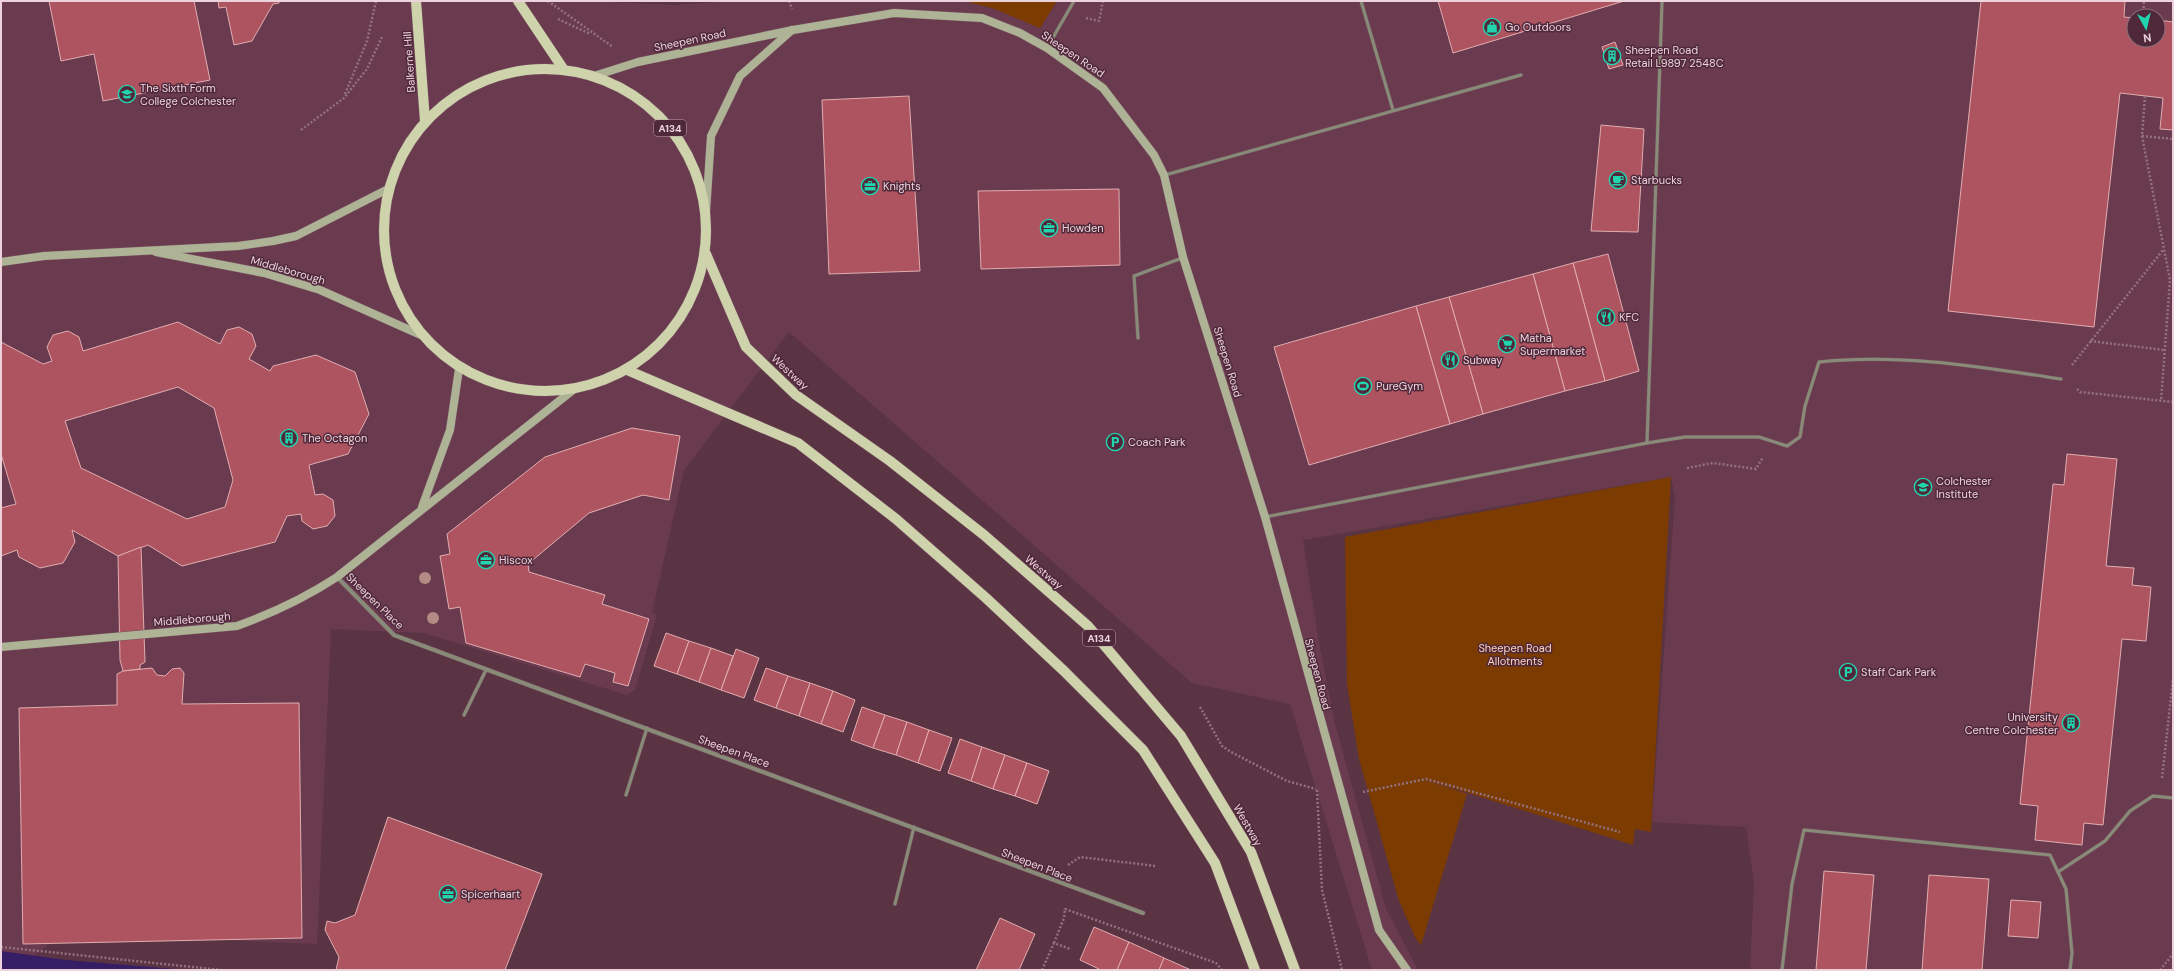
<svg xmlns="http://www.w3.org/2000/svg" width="2174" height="971" font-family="'DM Sans',sans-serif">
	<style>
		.built { fill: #6a3b4f; fill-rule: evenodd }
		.green { fill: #7b3b01 }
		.water { fill: #351e65 }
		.building { fill: #ae5460; stroke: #e1adb1; fill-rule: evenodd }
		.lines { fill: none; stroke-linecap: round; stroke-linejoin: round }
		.lane-casing { stroke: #785462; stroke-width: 4 }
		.street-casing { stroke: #785462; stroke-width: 5 }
		.secondary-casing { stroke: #785462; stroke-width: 9 }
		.primary-casing { stroke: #785462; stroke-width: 11 }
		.path { stroke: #93717f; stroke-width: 2.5; stroke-dasharray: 2 2; stroke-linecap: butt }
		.lane { stroke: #888b78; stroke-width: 3 }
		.street { stroke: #888b78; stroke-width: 4 }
		.secondary { stroke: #afb396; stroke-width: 8 }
		.primary { stroke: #ced3ac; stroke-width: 10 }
		.tree { fill: #b48b84 }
		.labels { text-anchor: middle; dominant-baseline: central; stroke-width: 3; stroke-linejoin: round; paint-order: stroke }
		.shield { fill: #4f293a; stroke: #bc9fab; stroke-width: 1 }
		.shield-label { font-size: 10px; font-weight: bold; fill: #ebd2db }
		.poi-label { font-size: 11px; fill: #ebd2db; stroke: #4f293a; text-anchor: start }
		.street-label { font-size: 11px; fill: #ebd2db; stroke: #4f293a }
		.park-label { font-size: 11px; fill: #fdd3b9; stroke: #4f293a }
	</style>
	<rect width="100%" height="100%" fill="#5b3444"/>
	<!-- built -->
	<path class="built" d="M1 1H585L675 5 735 1H2173V970H1750L1754 883 1746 827 1652 822 1675 497 1671 477 1303 540 1320 649 1335 724 1386 909 1418 970H1372L1290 704 1192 683 789 332 684 470 652 612 657 615 635 690 627 695 424 633 331 629 317 944 64 933 15 970H1ZM2134 16H2158V40H2134Z"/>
	<!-- green -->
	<g class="green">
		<polygon points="964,1 1057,1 1040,28 992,8"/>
		<polygon points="1671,477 1651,832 1635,829 1633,845 1408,774 1467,794 1421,945 1416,939 1399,901 1359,759 1347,684 1345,537"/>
	</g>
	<!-- water -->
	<polygon class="water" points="1,951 66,960 186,970 1,970"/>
	<!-- building -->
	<g class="building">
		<polygon points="49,1 194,1 210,80 103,101 94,54 61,61"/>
		<polygon points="218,1 279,1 279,3 273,4 252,41 234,45 226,7 219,8"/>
		<polygon points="1438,1 1624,1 1453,53"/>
		<polygon points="1981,1 2125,1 2124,17 2134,18 2134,40 2158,40 2158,20 2173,22 2173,130 2160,129 2163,98 2120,93 2094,327 1948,311"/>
		<polygon points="1615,42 1623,65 1609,69 1602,47"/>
		<polygon points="909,96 920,271 829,274 822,100"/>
		<polygon points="1601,125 1644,129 1638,232 1591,231"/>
		<polygon points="1119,189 1120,265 981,269 978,191"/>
		<polygon points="1608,254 1639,371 1605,381 1573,263"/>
		<polygon points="1573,263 1605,381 1565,391 1533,274"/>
		<polygon points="1533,274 1565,391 1483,414 1449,297"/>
		<polygon points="1449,297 1483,414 1450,424 1416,306"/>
		<polygon points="1416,306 1450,424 1309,465 1274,347"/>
		<path d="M178 322 220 344 227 330 239 327 252 334 256 346 249 359 270 371 273 366 316 355 355 372 369 414 348 454 309 465 315 495 323 494 333 500 335 516 327 526 313 529 302 521 301 514 287 516 275 542 182 566 148 545 118 556 72 530 75 542 63 563 40 568 19 557 17 550 1 556V508L16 504 1 454V342L43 364 52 361 47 347 53 335 68 331 79 337 83 351ZM178 387 214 408 233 480 225 507 187 519 81 468 65 421Z"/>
		<polygon points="632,428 680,436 669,500 643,495 589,513 528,564 529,572 605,595 602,604 649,619 628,686 613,682 615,673 585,664 580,677 466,643 460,607 449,609 440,556 450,554 447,534 545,457"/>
		<polygon points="2067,454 2117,459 2106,566 2134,568 2132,585 2151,587 2146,641 2122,639 2103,825 2084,823 2082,845 2035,840 2038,806 2020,804 2053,484 2064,485"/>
		<polygon points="141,547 145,662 140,665 140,669 123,671 120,660 118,556"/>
		<polygon points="666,633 689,641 677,674 654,666"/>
		<polygon points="689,641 711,648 699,682 677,674"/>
		<polygon points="711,648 733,656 721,690 699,682"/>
		<polygon points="736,649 759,658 744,698 721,690"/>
		<polygon points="152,668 157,675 165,676 172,669 180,668 184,673 182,704 299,703 302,938 23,944 19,708 117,705 117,674 123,671"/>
		<polygon points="766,668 788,676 776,708 754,700"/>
		<polygon points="788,676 810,683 799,716 776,708"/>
		<polygon points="810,683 833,691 821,724 799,716"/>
		<polygon points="833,691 855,700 843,732 821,724"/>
		<polygon points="862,707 885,715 873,748 851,740"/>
		<polygon points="885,715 907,722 896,755 873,748"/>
		<polygon points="907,722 929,730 918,763 896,755"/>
		<polygon points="929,730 952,738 940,771 918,763"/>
		<polygon points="960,739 982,747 971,781 948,773"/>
		<polygon points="982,747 1005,755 993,789 971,781"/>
		<polygon points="1005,755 1027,763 1015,796 993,789"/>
		<polygon points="1027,763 1049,771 1037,804 1015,796"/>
		<polygon points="388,817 542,874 505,970 336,970 339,957 325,930 327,921 335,923 355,915"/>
		<polygon points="1824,871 1874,875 1866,970 1816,970"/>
		<polygon points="1929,875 1989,879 1982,970 1922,970"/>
		<polygon points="2011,900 2041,902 2038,938 2008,936"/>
		<polygon points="1000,918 1035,934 1019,970 976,970"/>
		<polygon points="1094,927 1129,942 1117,970 1101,970 1080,960"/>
		<polygon points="1129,942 1164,958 1159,970 1117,970"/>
		<polygon points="1164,958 1191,970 1159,970"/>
	</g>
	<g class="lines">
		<defs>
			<g id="lane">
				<polyline points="1361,1 1393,110"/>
				<polyline points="1047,48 1074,1"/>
				<polyline points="1165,175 1521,75"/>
				<polyline points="1138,338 1134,276 1182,258"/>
				<polyline points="1647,443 1662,1"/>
				<path d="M1265 517 1647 443 1685 437H1759L1787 446 1800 437 1805 406 1819 362C1899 353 1982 367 2061 379"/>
				<polyline points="464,715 486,670"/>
				<polyline points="626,795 647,728"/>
				<polyline points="2058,872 2105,841 2130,811 2153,796 2173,798"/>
				<polyline points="895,904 914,827"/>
				<polyline points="1782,970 1792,884 1804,830 2050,855 2066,889 2072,953 2070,970"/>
			</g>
			<polyline id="street" points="337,577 394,635 1143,913"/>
			<g id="secondary">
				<polyline points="594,76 638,62 793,30 894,13 982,18 1020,33 1047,48 1103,88 1154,155 1164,175 1183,257 1265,517 1379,930 1407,970"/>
				<polyline points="706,212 711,136 740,76 792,30"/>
				<polyline points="156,252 264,273 320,290 421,335"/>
				<polyline points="1,262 44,256 238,246 273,241 296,236 388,189"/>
				<polyline points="422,507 450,430 459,369"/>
				<path d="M1 647 237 626C273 613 305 598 337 577L573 390"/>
			</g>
			<g id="primary">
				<polyline points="416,1 425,121"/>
				<polyline points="518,1 564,70"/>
				<circle cx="545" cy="230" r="161"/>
				<polyline points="706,254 746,347 796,395 890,461 984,535 1088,626 1181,736 1251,852 1295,970"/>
				<polyline points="627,370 798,443 896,519 986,598 1064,671 1143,750 1215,863 1255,970"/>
			</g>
		</defs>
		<!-- lane casing -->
		<use href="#lane" class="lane-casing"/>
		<!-- street casing -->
		<use href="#street" class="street-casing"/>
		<!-- secondary casing -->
		<use href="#secondary" class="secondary-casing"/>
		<!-- primary casing -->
		<use href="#primary" class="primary-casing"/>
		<!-- path -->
		<g class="path">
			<polyline points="548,1 613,47"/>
			<polyline points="789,1 792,9"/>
			<polyline points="2143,16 2144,1"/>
			<polyline points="1086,18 1099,21 1103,1"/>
			<polyline points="558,19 590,34"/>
			<polyline points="345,94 367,41 376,1"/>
			<polyline points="2145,96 2142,136 2170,280 2161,401"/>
			<polyline points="301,130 344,98 367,69 382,37"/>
			<polyline points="2142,136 2173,139"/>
			<polyline points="2090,341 2164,350"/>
			<polyline points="2072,365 2163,250"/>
			<polyline points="2077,389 2080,392 2173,402"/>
			<polyline points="1687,468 1713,463 1756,469 1763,457"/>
			<polyline points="1200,707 1222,746 1231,752 1287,781 1316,789"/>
			<polyline points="2162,778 2173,679"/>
			<polyline points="1317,790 1322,890 1342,970"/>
			<polyline points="1363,792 1426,779 1620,832"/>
			<polyline points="1068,865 1080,857 1156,866"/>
			<polyline points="1065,909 1216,963 1222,970"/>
			<polyline points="1054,943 1064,918 1065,908"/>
			<polyline points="1,947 221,970"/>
			<polyline points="1042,970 1054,943 1070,949"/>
			<polyline points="2160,970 2173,954"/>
		</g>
		<!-- lane -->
		<use href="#lane" class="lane"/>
		<!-- street -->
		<use href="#street" class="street"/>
		<!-- secondary -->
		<use href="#secondary" class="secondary"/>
		<!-- primary -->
		<use href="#primary" class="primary"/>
	</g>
	<!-- trees -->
	<g class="tree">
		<circle cx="425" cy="578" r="6"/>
		<circle cx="433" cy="618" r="6"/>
	</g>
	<!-- icons -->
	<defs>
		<symbol id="shop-ring" viewBox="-11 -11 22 22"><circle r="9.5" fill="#4f293a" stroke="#21d5af" stroke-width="1.5"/><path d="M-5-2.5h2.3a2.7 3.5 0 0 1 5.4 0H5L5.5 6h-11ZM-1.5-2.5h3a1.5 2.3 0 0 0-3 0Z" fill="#21d5af"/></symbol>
		<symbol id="building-ring" viewBox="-11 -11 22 22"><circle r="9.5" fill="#4f293a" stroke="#21d5af" stroke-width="1.5"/><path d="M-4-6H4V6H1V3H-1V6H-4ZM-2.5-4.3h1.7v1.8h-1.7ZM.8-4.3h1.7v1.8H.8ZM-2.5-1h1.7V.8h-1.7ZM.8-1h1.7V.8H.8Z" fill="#21d5af"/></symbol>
		<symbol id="university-ring" viewBox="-11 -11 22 22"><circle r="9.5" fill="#4f293a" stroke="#21d5af" stroke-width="1.5"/><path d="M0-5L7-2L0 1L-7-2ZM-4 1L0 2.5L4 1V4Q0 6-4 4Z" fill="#21d5af"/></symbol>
		<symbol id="cafe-ring" viewBox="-11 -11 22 22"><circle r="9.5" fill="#4f293a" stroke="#21d5af" stroke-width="1.5"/><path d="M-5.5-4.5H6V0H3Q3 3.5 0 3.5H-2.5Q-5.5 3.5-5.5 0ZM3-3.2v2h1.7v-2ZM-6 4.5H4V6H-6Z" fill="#21d5af"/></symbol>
		<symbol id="office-ring" viewBox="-11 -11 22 22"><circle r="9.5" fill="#4f293a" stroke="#21d5af" stroke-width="1.5"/><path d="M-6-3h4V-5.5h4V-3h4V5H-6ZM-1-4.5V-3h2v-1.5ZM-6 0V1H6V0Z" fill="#21d5af"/></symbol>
		<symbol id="restaurant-ring" viewBox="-11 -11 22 22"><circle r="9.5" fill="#4f293a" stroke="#21d5af" stroke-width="1.5"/><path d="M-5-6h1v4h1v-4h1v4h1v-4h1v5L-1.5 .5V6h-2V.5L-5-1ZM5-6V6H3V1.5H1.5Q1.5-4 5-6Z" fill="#21d5af"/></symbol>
		<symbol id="supermarket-ring" viewBox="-11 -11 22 22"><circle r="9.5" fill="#4f293a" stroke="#21d5af" stroke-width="1.5"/><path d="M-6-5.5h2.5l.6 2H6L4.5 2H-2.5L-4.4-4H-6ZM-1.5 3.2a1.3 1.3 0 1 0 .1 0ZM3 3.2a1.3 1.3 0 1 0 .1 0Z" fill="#21d5af"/></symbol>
		<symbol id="stadium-ring" viewBox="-11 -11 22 22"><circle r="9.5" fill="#4f293a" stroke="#21d5af" stroke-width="1.5"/><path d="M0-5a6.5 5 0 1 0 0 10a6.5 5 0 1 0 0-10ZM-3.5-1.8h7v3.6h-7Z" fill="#21d5af"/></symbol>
		<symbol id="parking-ring" viewBox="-11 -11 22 22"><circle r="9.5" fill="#4f293a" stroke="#21d5af" stroke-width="1.5"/><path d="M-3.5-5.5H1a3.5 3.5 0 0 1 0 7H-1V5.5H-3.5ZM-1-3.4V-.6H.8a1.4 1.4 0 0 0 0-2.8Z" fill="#21d5af"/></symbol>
	</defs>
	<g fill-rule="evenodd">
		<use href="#shop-ring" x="1482" y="17" width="20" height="20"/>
		<use href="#building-ring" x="1602" y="46" width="20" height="20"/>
		<use href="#university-ring" x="117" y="84" width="20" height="20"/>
		<use href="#cafe-ring" x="1608" y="170" width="20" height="20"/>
		<use href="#office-ring" x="860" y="176" width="20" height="20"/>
		<use href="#office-ring" x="1039" y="218" width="20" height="20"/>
		<use href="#restaurant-ring" x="1596" y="307" width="20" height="20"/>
		<use href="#supermarket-ring" x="1497" y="334" width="20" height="20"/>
		<use href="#restaurant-ring" x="1440" y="350" width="20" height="20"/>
		<use href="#stadium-ring" x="1353" y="376" width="20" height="20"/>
		<use href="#building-ring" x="279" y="428" width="20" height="20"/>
		<use href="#parking-ring" x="1105" y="432" width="20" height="20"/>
		<use href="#university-ring" x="1913" y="477" width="20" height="20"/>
		<use href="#office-ring" x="476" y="550" width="20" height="20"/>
		<use href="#parking-ring" x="1838" y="662" width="20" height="20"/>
		<use href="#building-ring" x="2061" y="713" width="20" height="20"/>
		<use href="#office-ring" x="438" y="884" width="20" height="20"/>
	</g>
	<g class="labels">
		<!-- shield labels -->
		<g class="shield">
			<rect x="654" y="120" width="32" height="16" rx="3"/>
			<rect x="1083" y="630" width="32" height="16" rx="3"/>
		</g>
		<g class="shield-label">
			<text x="670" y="128">A134</text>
			<text x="1099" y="638">A134</text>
		</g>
		<!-- poi labels -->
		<g class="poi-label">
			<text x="1505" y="27">Go Outdoors</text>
			<text x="1625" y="50">Sheepen Road<tspan x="1625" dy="13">Retail L9897 2548C</tspan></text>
			<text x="140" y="88">The Sixth Form<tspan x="140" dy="13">College Colchester</tspan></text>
			<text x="1631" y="180">Starbucks</text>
			<text x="883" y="186">Knights</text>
			<text x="1062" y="228">Howden</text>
			<text x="1619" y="317">KFC</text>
			<text x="1520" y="338">Matha<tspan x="1520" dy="13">Supermarket</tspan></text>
			<text x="1463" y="360">Subway</text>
			<text x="1376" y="386">PureGym</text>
			<text x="302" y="438">The Octagon</text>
			<text x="1128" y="442">Coach Park</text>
			<text x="1936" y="481">Colchester<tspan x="1936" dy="13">Institute</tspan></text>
			<text x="499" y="560">Hiscox</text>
			<text x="1861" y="672">Staff Cark Park</text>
			<text x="2058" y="717" text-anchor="end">University<tspan x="2058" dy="13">Centre Colchester</tspan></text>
			<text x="461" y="894">Spicerhaart</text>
		</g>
		<!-- street labels -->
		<g class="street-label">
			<text transform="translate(690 40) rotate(-12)">Sheepen Road</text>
			<text transform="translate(1073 54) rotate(34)">Sheepen Road</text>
			<text transform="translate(409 62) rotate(-94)">Balkerne Hill</text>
			<text transform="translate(288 270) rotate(16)">Middleborough</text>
			<text transform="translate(1228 362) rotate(73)">Sheepen Road</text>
			<text transform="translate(790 372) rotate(43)">Westway</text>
			<text transform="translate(1044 572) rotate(41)">Westway</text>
			<text transform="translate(375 601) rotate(44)">Sheepen Place</text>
			<text transform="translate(192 619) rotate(-5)">Middleborough</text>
			<text transform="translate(1318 674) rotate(75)">Sheepen Road</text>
			<text transform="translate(734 751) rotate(20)">Sheepen Place</text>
			<text transform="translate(1248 825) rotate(60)">Westway</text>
			<text transform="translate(1037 865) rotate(21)">Sheepen Place</text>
		</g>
		<!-- park labels -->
		<g class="park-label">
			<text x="1515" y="648">Sheepen Road<tspan x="1515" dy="13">Allotments</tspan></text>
		</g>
	</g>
	<!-- border -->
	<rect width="2174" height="971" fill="none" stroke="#ebd2db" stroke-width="4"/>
	<!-- north arrow -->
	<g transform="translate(2146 28) rotate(172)"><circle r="19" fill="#4f293a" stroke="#8d6d7a"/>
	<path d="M0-3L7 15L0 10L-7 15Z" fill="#21d5af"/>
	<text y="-6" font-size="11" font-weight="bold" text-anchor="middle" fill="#ebd2db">N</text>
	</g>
</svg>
